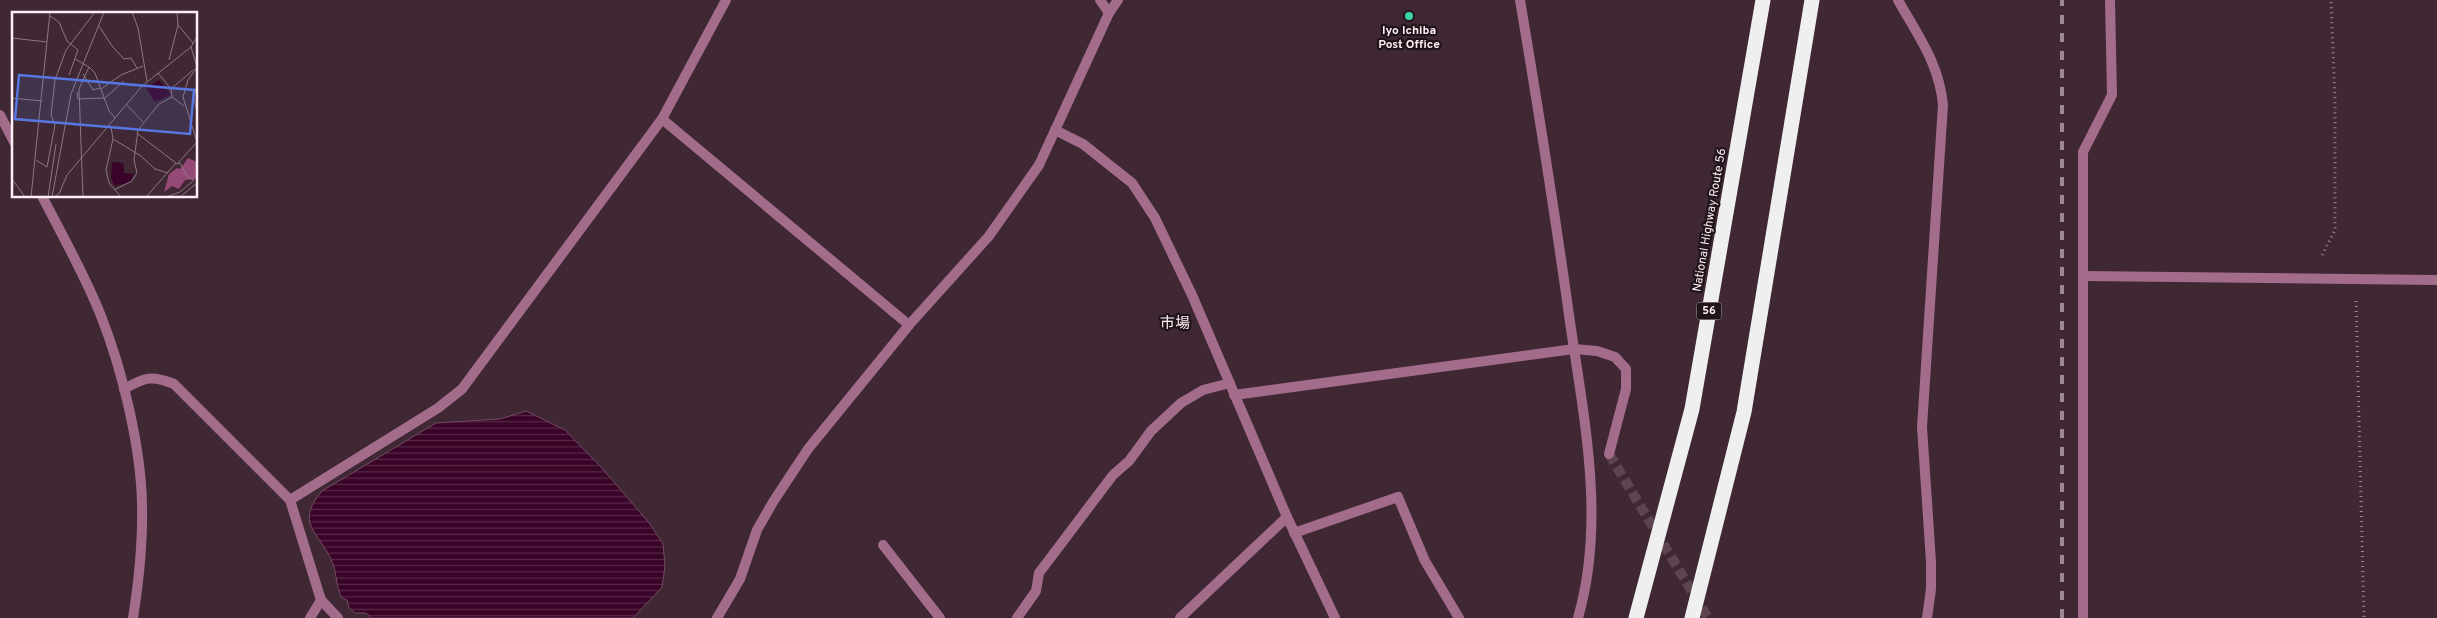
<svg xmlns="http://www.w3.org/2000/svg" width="2437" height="618" font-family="Overpass,'Noto Sans JP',sans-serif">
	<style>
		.water { fill: url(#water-rules); stroke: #744a65 }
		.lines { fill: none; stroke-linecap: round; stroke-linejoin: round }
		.street-tunnel { stroke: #5c4551; stroke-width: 10; stroke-dasharray: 10 5; stroke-linecap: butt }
		.path { stroke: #9a8590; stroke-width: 3; stroke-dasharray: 1 4; stroke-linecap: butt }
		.street { stroke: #a26c8a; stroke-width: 10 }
		.highway { stroke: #efefef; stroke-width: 15 }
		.rail { stroke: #9d8893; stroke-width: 4; stroke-dasharray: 9 9; stroke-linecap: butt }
		.poi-dot { fill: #40d4a2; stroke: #1f141a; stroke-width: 2 }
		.labels { text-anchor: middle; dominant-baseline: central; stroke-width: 4.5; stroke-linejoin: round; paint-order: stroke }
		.shield { fill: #1f141a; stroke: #bcadb4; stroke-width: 1 }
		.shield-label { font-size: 11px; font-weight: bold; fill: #ffeef6 }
		.poi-label { font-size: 12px; font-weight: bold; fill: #ffeef6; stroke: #1f141a }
		.street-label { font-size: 12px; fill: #ffeef6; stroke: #1f141a }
		.quarter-label { font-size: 15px; fill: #ffeef6; stroke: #1f141a }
		.inset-road { fill: none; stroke: #8c7782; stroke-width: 1 }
		.view { fill: #5676e0; fill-opacity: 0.15; stroke: #5676e0; stroke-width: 2.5 }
		.inset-edge { fill: none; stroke: #ffeef6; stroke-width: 2.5 }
	</style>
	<defs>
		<pattern id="water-rules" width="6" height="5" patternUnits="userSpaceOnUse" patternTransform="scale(1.25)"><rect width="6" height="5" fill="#390427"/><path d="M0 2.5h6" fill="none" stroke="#572947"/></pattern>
	</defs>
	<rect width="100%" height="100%" fill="#3f2734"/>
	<!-- water -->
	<path class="water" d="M526 411 565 430 601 467 650 524 663 544 665 566 662 587 633 618H371L366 613H355L349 608 347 600 342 598C336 587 337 575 333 564 321 532 293 526 322 491L436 423 500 419Z"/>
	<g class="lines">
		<!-- street-tunnel -->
		<polyline class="street-tunnel" points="1609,454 1708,618"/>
		<!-- path -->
		<g class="path">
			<polyline points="2322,255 2335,230 2335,99 2331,0"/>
			<polyline points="2356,301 2364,618"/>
		</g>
		<!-- street -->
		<g class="street">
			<polyline points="1100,0 1109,13"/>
			<path d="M1520 0C1538 107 1555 214 1570 322 1584 419 1606 521 1578 618"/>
			<path d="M1898 0C1918 36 1939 63 1943 105L1922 427 1931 562V589L1927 618"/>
			<polyline points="0,115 14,142"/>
			<polyline points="662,119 909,325"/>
			<polyline points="1055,130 1083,144 1132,183 1155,218 1192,295 1287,517 1335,618"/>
			<path d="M42 196C62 235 85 275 101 316 122 369 141 447 142 504 143 543 139 580 133 618"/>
			<polyline points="2084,276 2437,280"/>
			<path d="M124 389C145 377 152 375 174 384L290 500 321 600 338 618"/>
			<polyline points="1234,395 1574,349 1597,351 1615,357 1626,369 1626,389 1609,454"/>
			<polyline points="290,500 438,408 462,389 662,119 726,0"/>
			<polyline points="1294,533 1398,497 1425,561 1459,618"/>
			<polyline points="883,545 940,618"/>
			<polyline points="310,618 321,600"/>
			<polyline points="717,618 740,579 757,530 773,502 808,449 909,325 989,236 1039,165 1109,13 1118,0"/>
			<polyline points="1017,618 1036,591 1039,573 1113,475 1129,461 1151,431 1181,403 1203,390 1230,383"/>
			<polyline points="1180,618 1287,517"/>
			<polyline points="2083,618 2083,152 2112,95 2110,0"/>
		</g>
		<!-- highway -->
		<g class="highway">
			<polyline points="1636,618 1692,409 1763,0"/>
			<polyline points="1692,618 1744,412 1812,0"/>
		</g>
		<!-- rail -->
		<polyline class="rail" points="2062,618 2062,0"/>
	</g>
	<!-- markers -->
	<circle class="poi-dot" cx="1409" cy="16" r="5"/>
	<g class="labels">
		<!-- shield labels -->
		<rect class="shield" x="1696.5" y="302.5" width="25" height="17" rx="4"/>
		<g class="shield-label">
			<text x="1709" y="311">56</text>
		</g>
		<!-- poi labels -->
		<g class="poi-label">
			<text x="1409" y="31">Iyo Ichiba<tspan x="1409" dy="14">Post Office</tspan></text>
		</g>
		<!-- street labels -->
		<g class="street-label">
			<text transform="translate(1710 220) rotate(-80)">National Highway Route 56</text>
		</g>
		<!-- quarter labels -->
		<g class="quarter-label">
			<text x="1175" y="324">市場</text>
		</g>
	</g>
	<!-- overview -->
	<g transform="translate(12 12)">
		<rect width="185" height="185" fill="#3f2734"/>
		<path d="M176 146 185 150V167L173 168 167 177 160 174 152 180 157 162 165 156 168 157Z" fill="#954975"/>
		<path d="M147 68 159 83 143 90 134 76ZM100 150 111 151 112 161 122 162 118 170 103 174 99 166Z" fill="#390427"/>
		<path class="inset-road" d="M120 0 126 16 135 69M38 4 47 10 55 29 66 38 57 63M166 13 181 31M87 14 100 34 112 47 119 46 125 56M0 26 35 30M179 35 185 55M63 47 77 55 67 77 71 185M157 48 166 13 165 0M77 55 83 61 97 99 103 106M185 55 176 68 171 85 185 130M146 61 159 77 160 85 172 94M71 62 81 78 88 76M185 72 182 86 185 100M89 77 109 63 131 54M159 77 181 58M65 80 66 87 92 86M0 86 30 89M92 87 112 69M115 93 131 110M99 115 101 127 94 158 97 171 109 185M126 122 164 151M101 127 129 144 143 157 156 161M24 148 35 155 43 113 39 103 43 68 54 38 83 0M166 151 185 130M0 167 13 185M102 178 120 169 125 161 122 148 126 118 147 92 160 85M19 185 38 0M36 185 44 132M40 185 59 82 92 0M42 185 47 182 55 163 130 74 179 35 185 25M134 185 163 152 168 151 175 164 182 168 168 180 154 185M168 185 185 171"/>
		<path class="view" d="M7 63 182 78 178 122 3 107Z"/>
		<rect width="185" height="185" class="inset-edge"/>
	</g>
</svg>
